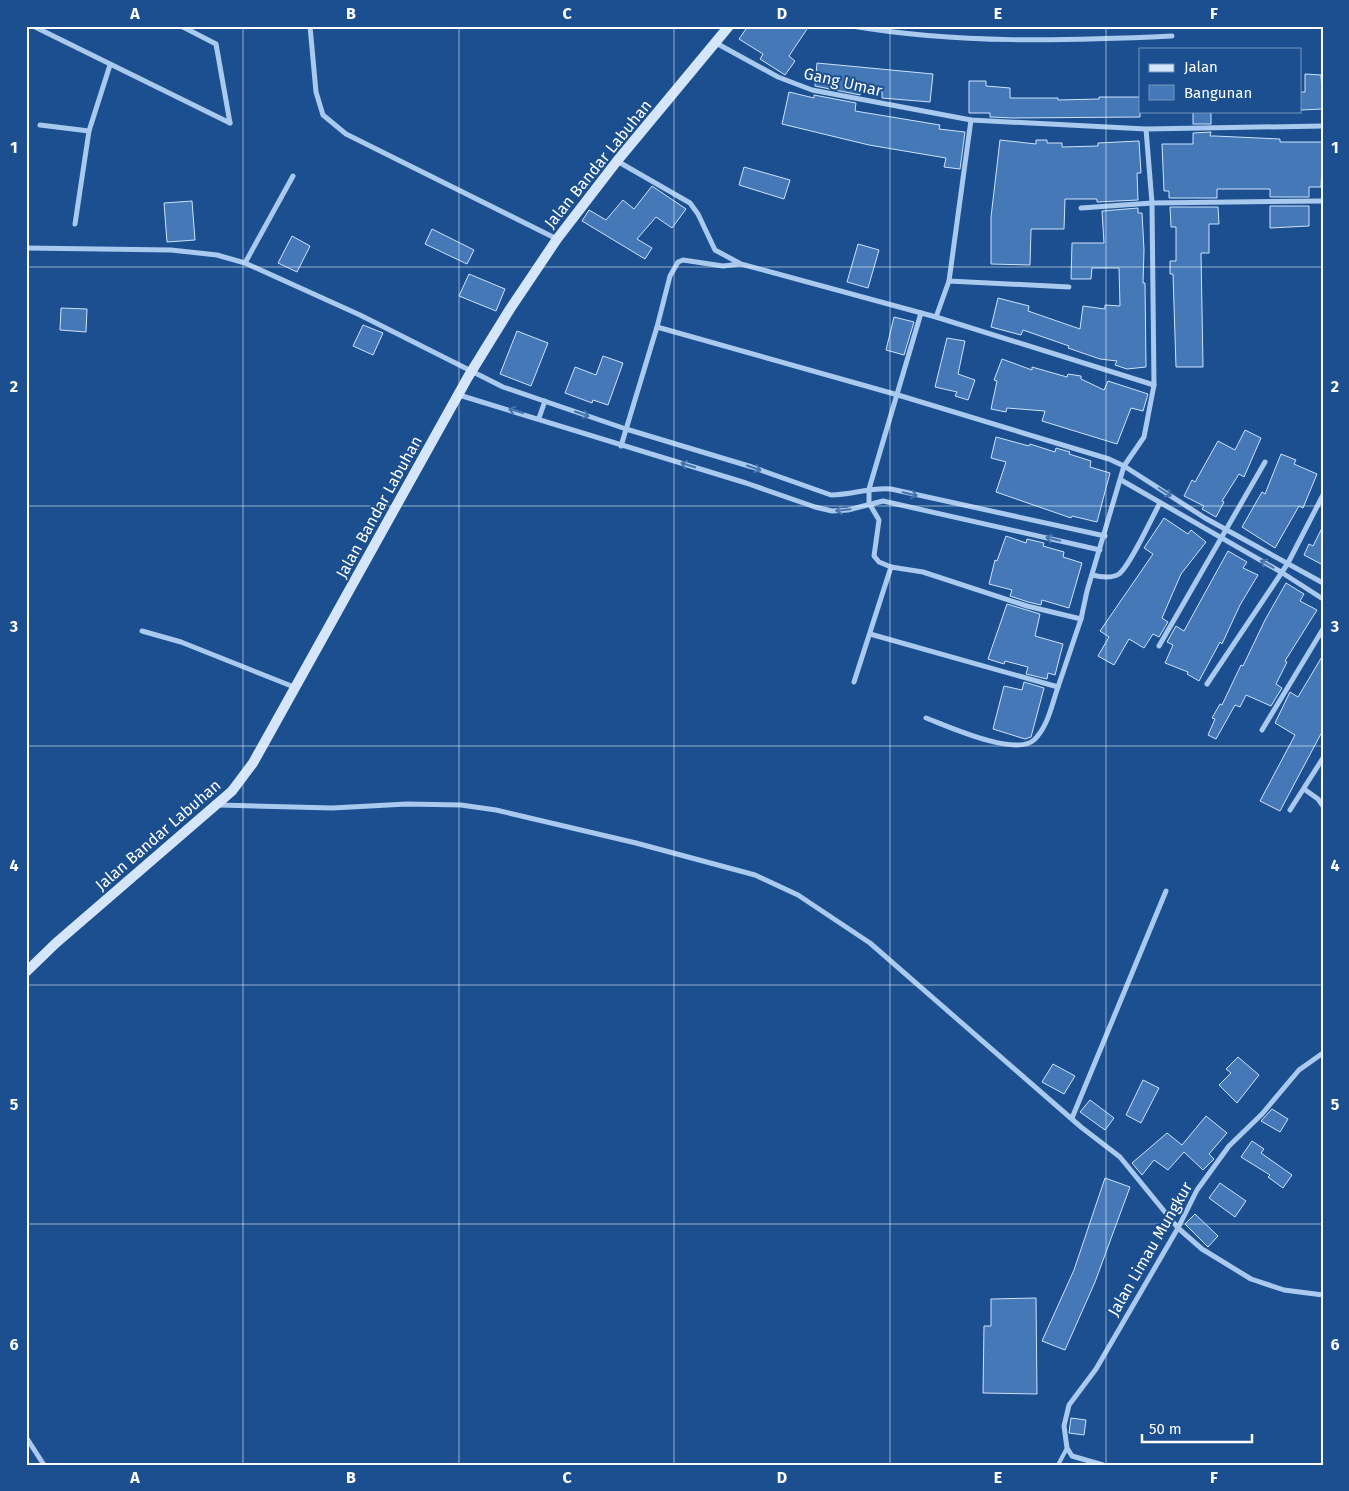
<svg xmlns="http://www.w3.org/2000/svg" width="1349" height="1491" font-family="'Fira Sans',sans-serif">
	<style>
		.building { fill: #4478b7; stroke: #cfe3fa }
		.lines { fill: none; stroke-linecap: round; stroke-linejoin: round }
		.service { stroke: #a9c9ee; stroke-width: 4 }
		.minor { stroke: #a9c9ee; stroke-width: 5 }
		.secondary { stroke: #d6e6fa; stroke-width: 10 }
		.oneway { stroke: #4674ac }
		.grid { fill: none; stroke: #fff; stroke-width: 1; stroke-opacity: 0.55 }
		.labels { text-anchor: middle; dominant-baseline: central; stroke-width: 4; stroke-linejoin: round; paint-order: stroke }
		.street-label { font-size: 16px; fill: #fff; stroke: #1b4f8f }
		.neatline { fill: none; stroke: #fff; stroke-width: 2 }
		.grid-label { font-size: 16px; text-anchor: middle; font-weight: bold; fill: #fff }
	</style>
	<rect width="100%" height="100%" fill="#1b4f8f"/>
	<!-- building -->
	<g class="building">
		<polygon points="748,26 809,26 789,56 795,61 785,75 760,59 763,54 739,39"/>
		<polygon points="817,63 933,74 930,102 882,98 882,91 861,89 860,95 815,86"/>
		<polygon points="1305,74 1321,75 1323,109 1300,110 1300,92 1305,92"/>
		<polygon points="969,81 986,81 986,86 1010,88 1010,98 1058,98 1058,100 1099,99 1099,97 1140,97 1140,117 1013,118 990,117 990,113 969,113"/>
		<polygon points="789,92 814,98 814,95 856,103 855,111 940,125 939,129 965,132 960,169 944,167 946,158 869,145 782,124"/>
		<rect x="1193" y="111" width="18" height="13"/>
		<polygon points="1211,132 1210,136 1215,136 1280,139 1280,142 1323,142 1321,187 1309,187 1309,197 1270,197 1270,189 1217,189 1217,198 1169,198 1169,191 1164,191 1162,144 1193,144 1193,133"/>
		<polygon points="1000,140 1036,144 1036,140 1047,140 1047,143 1062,143 1062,147 1098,146 1098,143 1139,141 1141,173 1137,173 1138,200 1097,202 1097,199 1065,199 1064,229 1031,229 1030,265 991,264 991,217"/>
		<polygon points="744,167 790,180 784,199 739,185"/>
		<polygon points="652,186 686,209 672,228 656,217 637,239 652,248 645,259 582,221 589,210 606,220 623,200 634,209"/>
		<polygon points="192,201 195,240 167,242 164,203"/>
		<polygon points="1270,206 1309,206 1309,226 1270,228"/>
		<polygon points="1170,207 1218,207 1219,224 1209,224 1209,253 1201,253 1203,367 1176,367 1173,274 1170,274 1170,261 1176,261 1176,227 1171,227"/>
		<polygon points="1138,208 1138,213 1142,213 1144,250 1143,283 1145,283 1146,367 1127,369 1115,365 1117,361 1100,359 1068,348 1069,346 1023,330 1021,335 991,327 998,298 1029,306 1028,311 1080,329 1083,306 1105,309 1105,305 1120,306 1119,268 1092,268 1091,279 1071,279 1072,243 1104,243 1102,211"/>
		<polygon points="432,229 474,250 467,264 425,244"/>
		<polygon points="292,236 310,246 297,272 278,263"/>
		<polygon points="858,244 879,250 868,288 847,282"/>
		<polygon points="469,274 505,289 496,311 459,296"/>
		<polygon points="61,308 87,309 86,332 60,330"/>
		<polygon points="894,317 914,322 904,355 886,350"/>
		<polygon points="363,325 383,333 373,355 353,346"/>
		<polygon points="517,331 548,343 531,386 500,374"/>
		<polygon points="947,338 965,341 958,374 975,380 968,400 955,396 957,392 935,387"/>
		<polygon points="603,356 623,363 608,405 593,400 592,403 565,393 575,367 596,375"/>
		<polygon points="1002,359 1032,370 1032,367 1067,377 1068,374 1081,376 1081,379 1104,390 1108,381 1148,394 1143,411 1131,408 1117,444 1042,421 1045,411 1007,408 1006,412 991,409 997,381 994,380"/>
		<polygon points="1245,430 1261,438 1244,477 1239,474 1222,501 1224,502 1216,517 1202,509 1204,506 1184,496 1192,480 1195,482 1218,441 1235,450"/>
		<polygon points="996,437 1029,446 1030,444 1055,452 1056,448 1070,452 1069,454 1091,461 1090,467 1110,473 1097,522 1072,516 1071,518 996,492 1006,462 991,458"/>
		<polygon points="1281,454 1296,460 1294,464 1317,474 1303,508 1299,506 1275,548 1242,527 1262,492 1265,494"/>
		<polygon points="1164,518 1188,534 1191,530 1206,542 1181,574 1162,618 1168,622 1159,637 1153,634 1144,648 1129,639 1114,665 1098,656 1109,637 1100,631 1153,554 1144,548"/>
		<polygon points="1323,526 1323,565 1304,555 1309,544 1313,546"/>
		<polygon points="1006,536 1026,543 1027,539 1044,543 1043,546 1064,552 1063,557 1082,563 1069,608 1042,600 1041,605 1028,602 1010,596 1012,590 989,584 995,560 997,561"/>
		<polygon points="1228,551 1247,562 1243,568 1258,575 1240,605 1222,644 1220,642 1199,681 1187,674 1188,672 1165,663 1173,645 1167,642 1176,626 1184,631"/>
		<polygon points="1286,583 1304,594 1300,601 1317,610 1285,661 1287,662 1276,684 1282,688 1271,706 1246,695 1240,707 1235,705 1216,739 1208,735 1215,719 1212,718 1220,704 1222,705 1241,665 1243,666 1265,620"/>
		<polygon points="1007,604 1040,614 1035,636 1063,644 1055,675 1048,673 1047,679 1026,674 1028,667 1005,661 1004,664 988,659"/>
		<polygon points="1323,655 1323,730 1280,811 1260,801 1295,735 1275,723 1290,692 1298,697"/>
		<polygon points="1024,682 1044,688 1031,737 1025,739 993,729 1004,686 1022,690"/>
		<polygon points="1238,1057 1259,1075 1237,1103 1219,1085 1231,1073 1226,1069"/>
		<polygon points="1053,1064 1075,1076 1064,1094 1042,1082"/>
		<polygon points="1143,1080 1159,1088 1141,1123 1126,1115"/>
		<polygon points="1090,1100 1114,1118 1105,1130 1080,1112"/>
		<polygon points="1272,1109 1288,1119 1280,1132 1261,1121"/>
		<polygon points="1206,1116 1227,1133 1209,1154 1214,1159 1203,1170 1184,1152 1168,1170 1154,1160 1142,1175 1132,1163 1167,1133 1182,1145"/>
		<polygon points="1252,1141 1264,1149 1261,1153 1292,1175 1283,1188 1268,1177 1270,1175 1241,1157"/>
		<polygon points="1105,1178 1130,1187 1095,1282 1065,1350 1042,1341 1074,1270"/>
		<polygon points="1220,1183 1246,1201 1235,1217 1209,1198"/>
		<polygon points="1195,1214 1218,1236 1208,1247 1185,1224"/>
		<polygon points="1036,1298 1037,1394 983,1393 984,1326 991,1326 991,1299"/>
		<polygon points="1071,1418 1086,1420 1084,1435 1069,1433"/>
	</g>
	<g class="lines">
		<!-- service -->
		<polyline class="service" points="1058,1465 1067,1448"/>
		<!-- minor -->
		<g class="minor">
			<polyline points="33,26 230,123"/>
			<polyline points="181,26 216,44 230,123"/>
			<polyline points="310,26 316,92 323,115 346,134 557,239"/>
			<path d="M852 26C958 44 1066 41 1172 36"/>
			<polyline points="716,43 778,77 812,90 971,120 1146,129 1323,126"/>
			<polyline points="40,125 89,131"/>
			<polyline points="617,161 690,203 698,214 715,250 741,264 936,317 1154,385"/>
			<polyline points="1081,208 1152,203 1323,201"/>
			<polyline points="75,224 89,131 110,65"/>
			<path d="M26 248 171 250 217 255 245 263 360 315 503 387 626 429 752 467 831 495C852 495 870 487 891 489L1105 536"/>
			<polyline points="245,263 293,176"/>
			<polyline points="949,281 971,120"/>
			<polyline points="936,317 949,281 1069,287"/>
			<polyline points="657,327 898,395 1109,459 1124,466 1205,518 1323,583"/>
			<polyline points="459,395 746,483 815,507 832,511 848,510 883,501 1100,550"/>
			<polyline points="539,418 545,401"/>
			<polyline points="621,446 657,327 670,276 678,262 683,260 723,266 740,264"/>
			<polyline points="1121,480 1281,572 1323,599"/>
			<polyline points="891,567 879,562 874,556 879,520 869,503 869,489 921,313"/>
			<path d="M1092 575C1100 577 1111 579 1119 574 1130 566 1152 517 1160 503"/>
			<polyline points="142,631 181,642 294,687"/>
			<polyline points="870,634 1058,687 1081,619"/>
			<polyline points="1159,646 1265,462"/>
			<polyline points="854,682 891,567 923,572 1027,606 1081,619 1087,591 1124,466 1144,437 1154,385 1152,203 1146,129"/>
			<polyline points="1207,684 1288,563 1323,495"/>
			<path d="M926 718C947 726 1015 757 1034 740 1048 727 1052 704 1058 687"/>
			<polyline points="1262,730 1323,629"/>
			<polyline points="1304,789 1318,799 1323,806"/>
			<polyline points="219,805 332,808 407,804 461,805 496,810 636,843 755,875 798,895 870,943 1081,1127 1120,1157 1178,1228 1202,1249 1251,1279 1284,1290 1323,1295"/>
			<polyline points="1290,810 1323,758"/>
			<polyline points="1072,1118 1166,891"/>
			<polyline points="26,1437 44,1465"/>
			<polyline points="1103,1465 1072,1456 1067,1448 1064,1426 1069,1405 1096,1369 1178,1228 1197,1190 1229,1146 1262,1114 1299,1070 1323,1053"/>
		</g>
		<!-- secondary -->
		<polyline class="secondary" points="26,972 56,943 232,791 253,763 468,377 510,309 557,239 617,161 729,26"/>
	</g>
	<!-- one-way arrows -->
	<defs><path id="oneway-shaft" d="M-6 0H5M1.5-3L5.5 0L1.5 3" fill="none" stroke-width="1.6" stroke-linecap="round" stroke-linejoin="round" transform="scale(1.25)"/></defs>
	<g class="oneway">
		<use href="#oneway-shaft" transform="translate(516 411) rotate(-164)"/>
		<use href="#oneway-shaft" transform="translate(582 414) rotate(19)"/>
		<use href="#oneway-shaft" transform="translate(688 465) rotate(-163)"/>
		<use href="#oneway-shaft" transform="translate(754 468) rotate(19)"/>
		<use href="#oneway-shaft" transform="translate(1165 492) rotate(32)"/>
		<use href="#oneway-shaft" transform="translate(910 494) rotate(13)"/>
		<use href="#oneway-shaft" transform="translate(843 510) rotate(174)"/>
		<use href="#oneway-shaft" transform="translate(1053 539) rotate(-167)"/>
		<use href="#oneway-shaft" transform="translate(1267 564) rotate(-151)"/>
	</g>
	<!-- grid -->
	<path class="grid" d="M243 26V1465M459 26V1465M674 26V1465M890 26V1465M1106 26V1465M26 267H1323M26 506H1323M26 746H1323M26 985H1323M26 1224H1323"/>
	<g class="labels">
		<!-- street labels -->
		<g class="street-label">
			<text transform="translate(843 82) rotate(13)">Gang Umar</text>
			<text transform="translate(598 164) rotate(-51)">Jalan Bandar Labuhan</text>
			<text transform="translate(379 507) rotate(-61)">Jalan Bandar Labuhan</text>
			<text transform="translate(158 835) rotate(-41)">Jalan Bandar Labuhan</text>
			<text transform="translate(1150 1249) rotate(-60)">Jalan Limau Mungkur</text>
		</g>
	</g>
	<!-- border -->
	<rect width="1349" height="1491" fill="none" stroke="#1b4f8f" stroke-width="55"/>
	<!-- legend -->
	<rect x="1139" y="48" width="162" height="65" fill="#1b4f8f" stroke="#7695bc"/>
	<rect x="1149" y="64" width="25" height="8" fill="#d6e6fa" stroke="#7695bc"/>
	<text x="1184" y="72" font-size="15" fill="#ffffff">Jalan</text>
	<rect x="1149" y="85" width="25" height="15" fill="#4478b7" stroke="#7695bc"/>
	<text x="1184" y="98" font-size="15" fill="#ffffff">Bangunan</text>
	<!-- scale -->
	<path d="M1142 1434v8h110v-8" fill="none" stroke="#ffffff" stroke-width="2.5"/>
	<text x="1149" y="1434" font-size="15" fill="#ffffff" stroke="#1b4f8f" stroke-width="4" paint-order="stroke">50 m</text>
	<rect x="28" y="28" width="1294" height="1436" class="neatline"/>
	<g class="grid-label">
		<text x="135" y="19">A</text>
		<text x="351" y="19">B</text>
		<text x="567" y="19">C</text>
		<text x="782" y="19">D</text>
		<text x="998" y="19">E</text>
		<text x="1214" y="19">F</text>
		<text x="14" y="153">1</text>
		<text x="1335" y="153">1</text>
		<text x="14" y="392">2</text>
		<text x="1335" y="392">2</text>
		<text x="14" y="632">3</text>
		<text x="1335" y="632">3</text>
		<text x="14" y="871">4</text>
		<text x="1335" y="871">4</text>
		<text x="14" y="1110">5</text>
		<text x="1335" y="1110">5</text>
		<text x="14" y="1350">6</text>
		<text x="1335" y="1350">6</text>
		<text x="135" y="1483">A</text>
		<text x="351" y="1483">B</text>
		<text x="567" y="1483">C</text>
		<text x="782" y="1483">D</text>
		<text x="998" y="1483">E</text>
		<text x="1214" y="1483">F</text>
	</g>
</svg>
